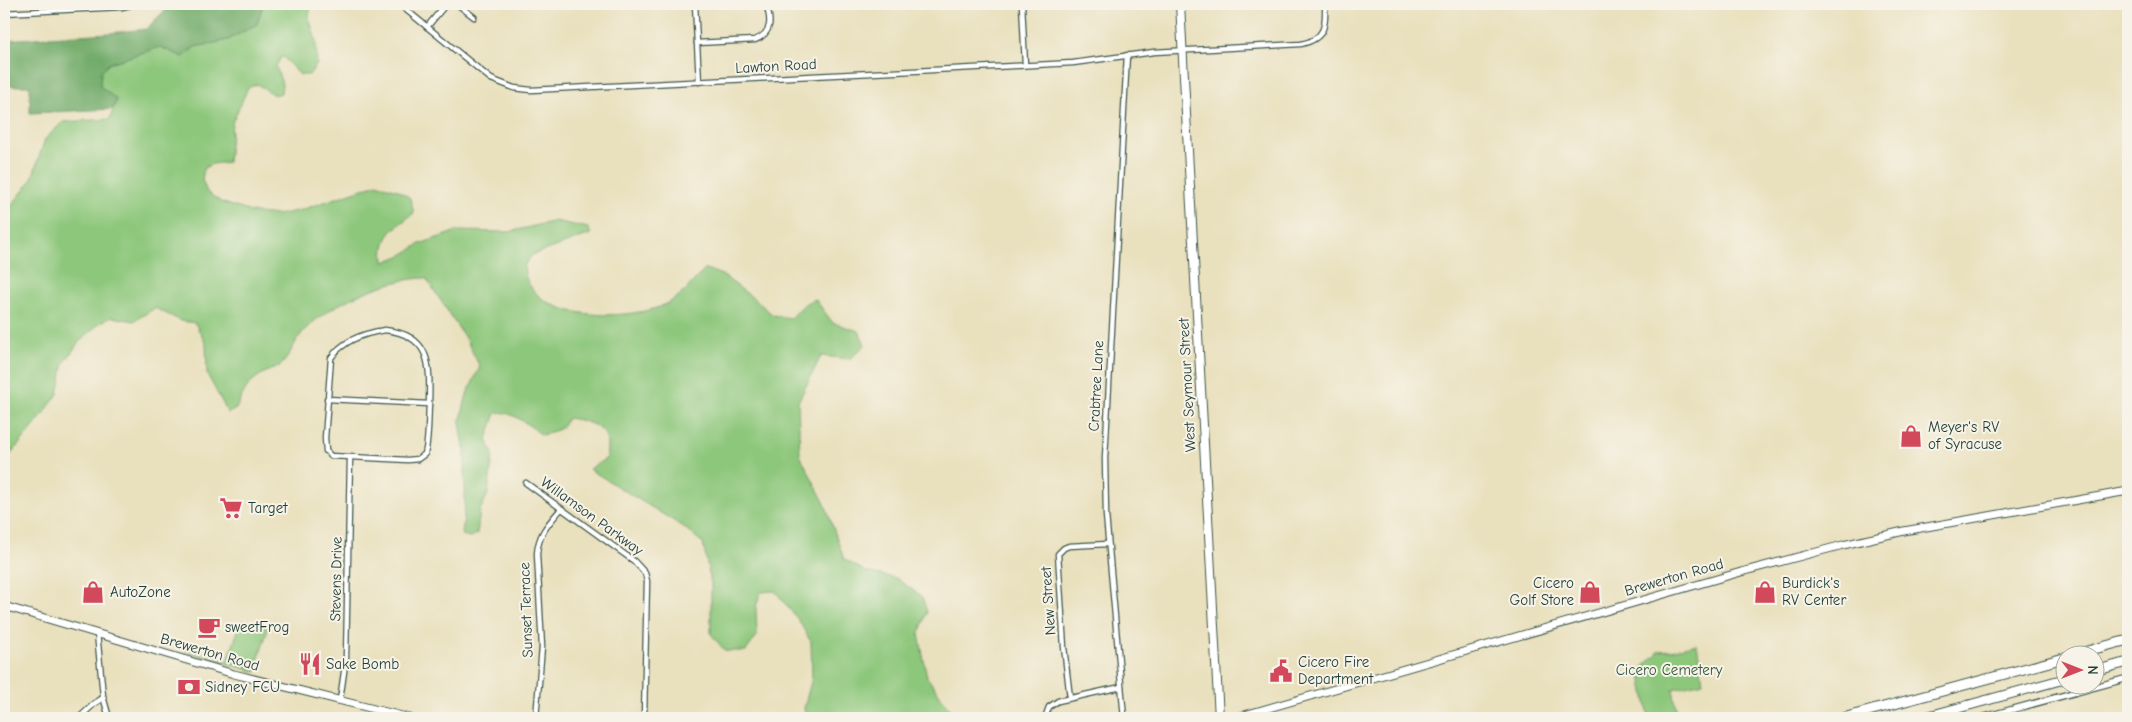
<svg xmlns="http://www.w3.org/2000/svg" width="2132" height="722" font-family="'Comic Neue',sans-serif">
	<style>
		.green { fill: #8dc77b; stroke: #568258 }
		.forest { fill: #72ac6b; stroke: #487450 }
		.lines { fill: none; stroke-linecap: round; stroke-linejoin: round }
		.minor-casing { stroke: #3d5549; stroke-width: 7 }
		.tertiary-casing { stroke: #3d5549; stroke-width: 8 }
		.primary-casing { stroke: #3d5549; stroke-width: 9 }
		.trunk-casing { stroke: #3d5549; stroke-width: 10 }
		.motorway-casing { stroke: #3d5549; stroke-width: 11 }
		.minor { stroke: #fff; stroke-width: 4.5 }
		.tertiary { stroke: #fff; stroke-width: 5.5 }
		.primary { stroke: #fff; stroke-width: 7 }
		.trunk { stroke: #fff; stroke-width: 8 }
		.motorway { stroke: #fff; stroke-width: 9 }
		.labels { text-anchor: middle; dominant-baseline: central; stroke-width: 4; stroke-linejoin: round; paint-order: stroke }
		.street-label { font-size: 15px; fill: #1f3d34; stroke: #f7f3e8 }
		.poi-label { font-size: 15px; fill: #1f3d34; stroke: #f7f3e8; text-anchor: start }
		.park-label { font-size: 15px; fill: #355942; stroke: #f7f3e8 }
	</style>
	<rect width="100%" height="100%" fill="#f7f3e8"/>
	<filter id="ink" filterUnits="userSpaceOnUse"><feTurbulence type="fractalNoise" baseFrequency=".02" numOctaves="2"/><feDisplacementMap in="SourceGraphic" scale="10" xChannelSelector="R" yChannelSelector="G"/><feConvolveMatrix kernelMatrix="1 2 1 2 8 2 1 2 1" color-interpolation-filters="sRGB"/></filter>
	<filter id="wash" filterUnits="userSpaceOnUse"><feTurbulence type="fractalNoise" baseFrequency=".0096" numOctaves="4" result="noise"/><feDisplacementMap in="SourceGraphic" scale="20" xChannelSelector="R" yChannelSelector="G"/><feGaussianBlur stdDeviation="1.12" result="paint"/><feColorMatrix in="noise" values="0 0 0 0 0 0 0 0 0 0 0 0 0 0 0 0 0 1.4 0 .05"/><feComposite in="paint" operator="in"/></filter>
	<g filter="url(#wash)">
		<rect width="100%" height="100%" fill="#e9e0bd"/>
		<!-- green -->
		<g class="green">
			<path d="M263 4H311L309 17 316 41 317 64 309 75H300L282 56 276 66 282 84 281 93 274 95 257 84 248 88 232 123 228 162 212 164 204 168 202 180 207 192 221 202 251 212 277 215 301 210 377 184 398 190 410 198 414 213C394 229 381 234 384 262L402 255 420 244 457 231 509 232 555 221 588 228 591 234 532 255 524 266C527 322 624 321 662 306 682 298 690 283 706 269L722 275 752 297 773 315 790 318 806 303 815 299 833 323 859 331 865 345 850 359 821 356 798 402 800 455 825 504 844 559 866 572 896 578 922 597 927 612 919 634 927 677 956 718H806L804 708 812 678 811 642 799 621 775 591 761 592 756 607 757 636 746 651H725L711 634V584L703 543 682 526 589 469 607 458C606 452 608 444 606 438 603 424 580 420 568 418L560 429 542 435C531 427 510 409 496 413L487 439 493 454 488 494 480 510 477 534 470 537 462 535 465 504V452L460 423 467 394 480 367 467 341 426 278C388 278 327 304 302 333 294 342 291 354 283 363 280 367 271 369 266 372 248 381 244 391 236 409L228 413 207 374 206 344 195 323 181 321 155 308 134 321 112 317 101 322 79 342 64 363 58 394 36 424 4 462V215L31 181 45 139 63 122 110 119 116 100 100 86 101 71 110 63 160 47 183 57 195 47 228 40 257 24Z"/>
			<polygon points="241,621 266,627 268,629 256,667 228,661"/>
			<polygon points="1697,644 1703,682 1673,689 1677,712 1649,718 1640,670 1657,654 1658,651 1671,650"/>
			<polygon points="184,650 256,668 257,672 194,655"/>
		</g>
		<!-- forest -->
		<polygon class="forest" points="171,4 263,4 257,24 228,40 195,47 183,57 160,47 110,63 101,71 100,86 117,100 113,109 30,113 30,86 4,86 4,40 110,33 146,29"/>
	</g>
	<g filter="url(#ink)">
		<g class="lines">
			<defs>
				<g id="minor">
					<path d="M399 4 491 79 514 88 531 90 1073 63 1154 52 1301 44C1325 39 1326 26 1325 4"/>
					<polyline points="457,4 474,17"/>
					<polyline points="695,4 699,82"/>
					<polyline points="1022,4 1025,65"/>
					<polyline points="4,13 122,7 134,4"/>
					<polyline points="427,27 446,4"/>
					<path d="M697 43 755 40C773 33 771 19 766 4"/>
					<path d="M385 330C432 335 430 366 429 404 428 420 429 438 425 454L418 459 408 460 331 456 326 451 325 438 331 358C343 340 365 333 385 330Z"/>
					<polyline points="327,399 429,404"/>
					<polyline points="526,483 634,561 645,573 647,581 644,718"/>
					<polyline points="97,633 103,696 109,718"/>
					<polyline points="1070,698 1064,647 1058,554 1064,548 1069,546 1108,544"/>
					<polyline points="340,700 346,658 350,458"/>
					<polyline points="79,718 95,703 103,698"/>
					<path d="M536 718 542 647 537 554C538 534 549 523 561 509"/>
					<polyline points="1045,718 1049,707 1058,701 1121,687"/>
					<polyline points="1124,718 1106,515 1105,458 1127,55"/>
				</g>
				<polyline id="tertiary" points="1981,718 2128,678"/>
				<g id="primary">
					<polyline points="4,606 234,674 410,718"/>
					<polyline points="1234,718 1741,572 1843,545 1904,531 2128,491"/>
				</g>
				<polyline id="trunk" points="1180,4 1219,718"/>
				<g id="motorway">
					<polyline points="2076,654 2128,640"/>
					<polyline points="2094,671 2128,662"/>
					<polyline points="1843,718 2064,658"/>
					<polyline points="1922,718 2064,679"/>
				</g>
			</defs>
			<!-- minor casing -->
			<use href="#minor" class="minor-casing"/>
			<!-- tertiary casing -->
			<use href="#tertiary" class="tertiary-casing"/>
			<!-- primary casing -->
			<use href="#primary" class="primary-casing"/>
			<!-- trunk casing -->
			<use href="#trunk" class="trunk-casing"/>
			<!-- motorway casing -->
			<use href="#motorway" class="motorway-casing"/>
			<!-- minor -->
			<use href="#minor" class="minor"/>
			<!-- tertiary -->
			<use href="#tertiary" class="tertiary"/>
			<!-- primary -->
			<use href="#primary" class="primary"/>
			<!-- trunk -->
			<use href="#trunk" class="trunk"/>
			<!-- motorway -->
			<use href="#motorway" class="motorway"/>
		</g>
	</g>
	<!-- icons -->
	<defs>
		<symbol id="shop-bare" viewBox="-9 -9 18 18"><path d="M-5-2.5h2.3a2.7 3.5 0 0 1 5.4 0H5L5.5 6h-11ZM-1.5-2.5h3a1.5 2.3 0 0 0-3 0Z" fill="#d1495b" stroke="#f7f3e8" stroke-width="2.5" paint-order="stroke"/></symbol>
		<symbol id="supermarket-bare" viewBox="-9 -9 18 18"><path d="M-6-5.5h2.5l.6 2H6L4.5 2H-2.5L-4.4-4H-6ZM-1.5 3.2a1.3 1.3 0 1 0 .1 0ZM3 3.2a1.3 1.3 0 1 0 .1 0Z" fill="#d1495b" stroke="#f7f3e8" stroke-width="2.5" paint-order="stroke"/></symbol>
		<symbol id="cafe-bare" viewBox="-9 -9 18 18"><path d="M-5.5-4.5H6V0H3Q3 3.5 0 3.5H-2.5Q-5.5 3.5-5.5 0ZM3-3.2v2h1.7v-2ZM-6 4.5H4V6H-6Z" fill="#d1495b" stroke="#f7f3e8" stroke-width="2.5" paint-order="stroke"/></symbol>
		<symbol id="restaurant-bare" viewBox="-9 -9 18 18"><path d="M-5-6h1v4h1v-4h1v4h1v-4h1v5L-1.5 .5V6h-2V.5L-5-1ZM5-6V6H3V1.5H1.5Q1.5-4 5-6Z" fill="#d1495b" stroke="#f7f3e8" stroke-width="2.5" paint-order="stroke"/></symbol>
		<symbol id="civic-bare" viewBox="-9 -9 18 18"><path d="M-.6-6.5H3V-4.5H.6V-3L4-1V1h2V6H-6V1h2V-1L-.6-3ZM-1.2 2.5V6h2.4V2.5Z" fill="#d1495b" stroke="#f7f3e8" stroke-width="2.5" paint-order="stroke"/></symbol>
		<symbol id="bank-bare" viewBox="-9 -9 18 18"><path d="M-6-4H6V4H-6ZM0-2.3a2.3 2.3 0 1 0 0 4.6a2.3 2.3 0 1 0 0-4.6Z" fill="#d1495b" stroke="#f7f3e8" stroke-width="2.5" paint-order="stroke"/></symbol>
	</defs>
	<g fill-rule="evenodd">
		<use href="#shop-bare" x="1895" y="420" width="32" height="32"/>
		<use href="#supermarket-bare" x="215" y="492" width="32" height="32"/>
		<use href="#shop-bare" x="77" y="576" width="32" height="32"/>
		<use href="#shop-bare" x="1574" y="576" width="32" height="32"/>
		<use href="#shop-bare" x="1749" y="576" width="32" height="32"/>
		<use href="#cafe-bare" x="193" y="611" width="32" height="32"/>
		<use href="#restaurant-bare" x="294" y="648" width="32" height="32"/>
		<use href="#civic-bare" x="1265" y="655" width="32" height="32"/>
		<use href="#bank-bare" x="173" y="671" width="32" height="32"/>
	</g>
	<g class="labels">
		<!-- street labels -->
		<g class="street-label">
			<text transform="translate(776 66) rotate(-3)">Lawton Road</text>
			<text transform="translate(1187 385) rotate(-93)">West Seymour Street</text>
			<text transform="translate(1096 386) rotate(-87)">Crabtree Lane</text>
			<text transform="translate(592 516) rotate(36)">Willamson Parkway</text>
			<text transform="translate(1674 577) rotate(-16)">Brewerton Road</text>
			<text transform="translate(336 579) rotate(-89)">Stevens Drive</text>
			<text transform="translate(1048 601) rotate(-94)">New Street</text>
			<text transform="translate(526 610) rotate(-92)">Sunset Terrace</text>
			<text transform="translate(210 652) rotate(16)">Brewerton Road</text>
		</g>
		<!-- poi labels -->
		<g class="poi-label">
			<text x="1928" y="427">Meyer's RV<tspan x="1928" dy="17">of Syracuse</tspan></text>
			<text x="248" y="508">Target</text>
			<text x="1574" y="583" text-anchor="end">Cicero<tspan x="1574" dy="17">Golf Store</tspan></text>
			<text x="1782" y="583">Burdick's<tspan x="1782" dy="17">RV Center</tspan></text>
			<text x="110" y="592">AutoZone</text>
			<text x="225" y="627">sweetFrog</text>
			<text x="1298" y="662">Cicero Fire<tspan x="1298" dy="17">Department</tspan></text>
			<text x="326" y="664">Sake Bomb</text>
			<text x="205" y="687">Sidney FCU</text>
		</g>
		<!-- park labels -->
		<g class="park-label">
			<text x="1669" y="670">Cicero Cemetery</text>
		</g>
	</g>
	<!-- margin -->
	<rect width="2132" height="722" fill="none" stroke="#f7f3e8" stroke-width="20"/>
	<!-- north arrow -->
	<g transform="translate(2080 670) rotate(90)"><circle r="24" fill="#f7f3e8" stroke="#a1aaa0"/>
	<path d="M0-4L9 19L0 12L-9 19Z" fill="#d1495b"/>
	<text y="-8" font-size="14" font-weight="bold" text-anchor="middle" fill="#1f3d34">N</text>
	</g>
</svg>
